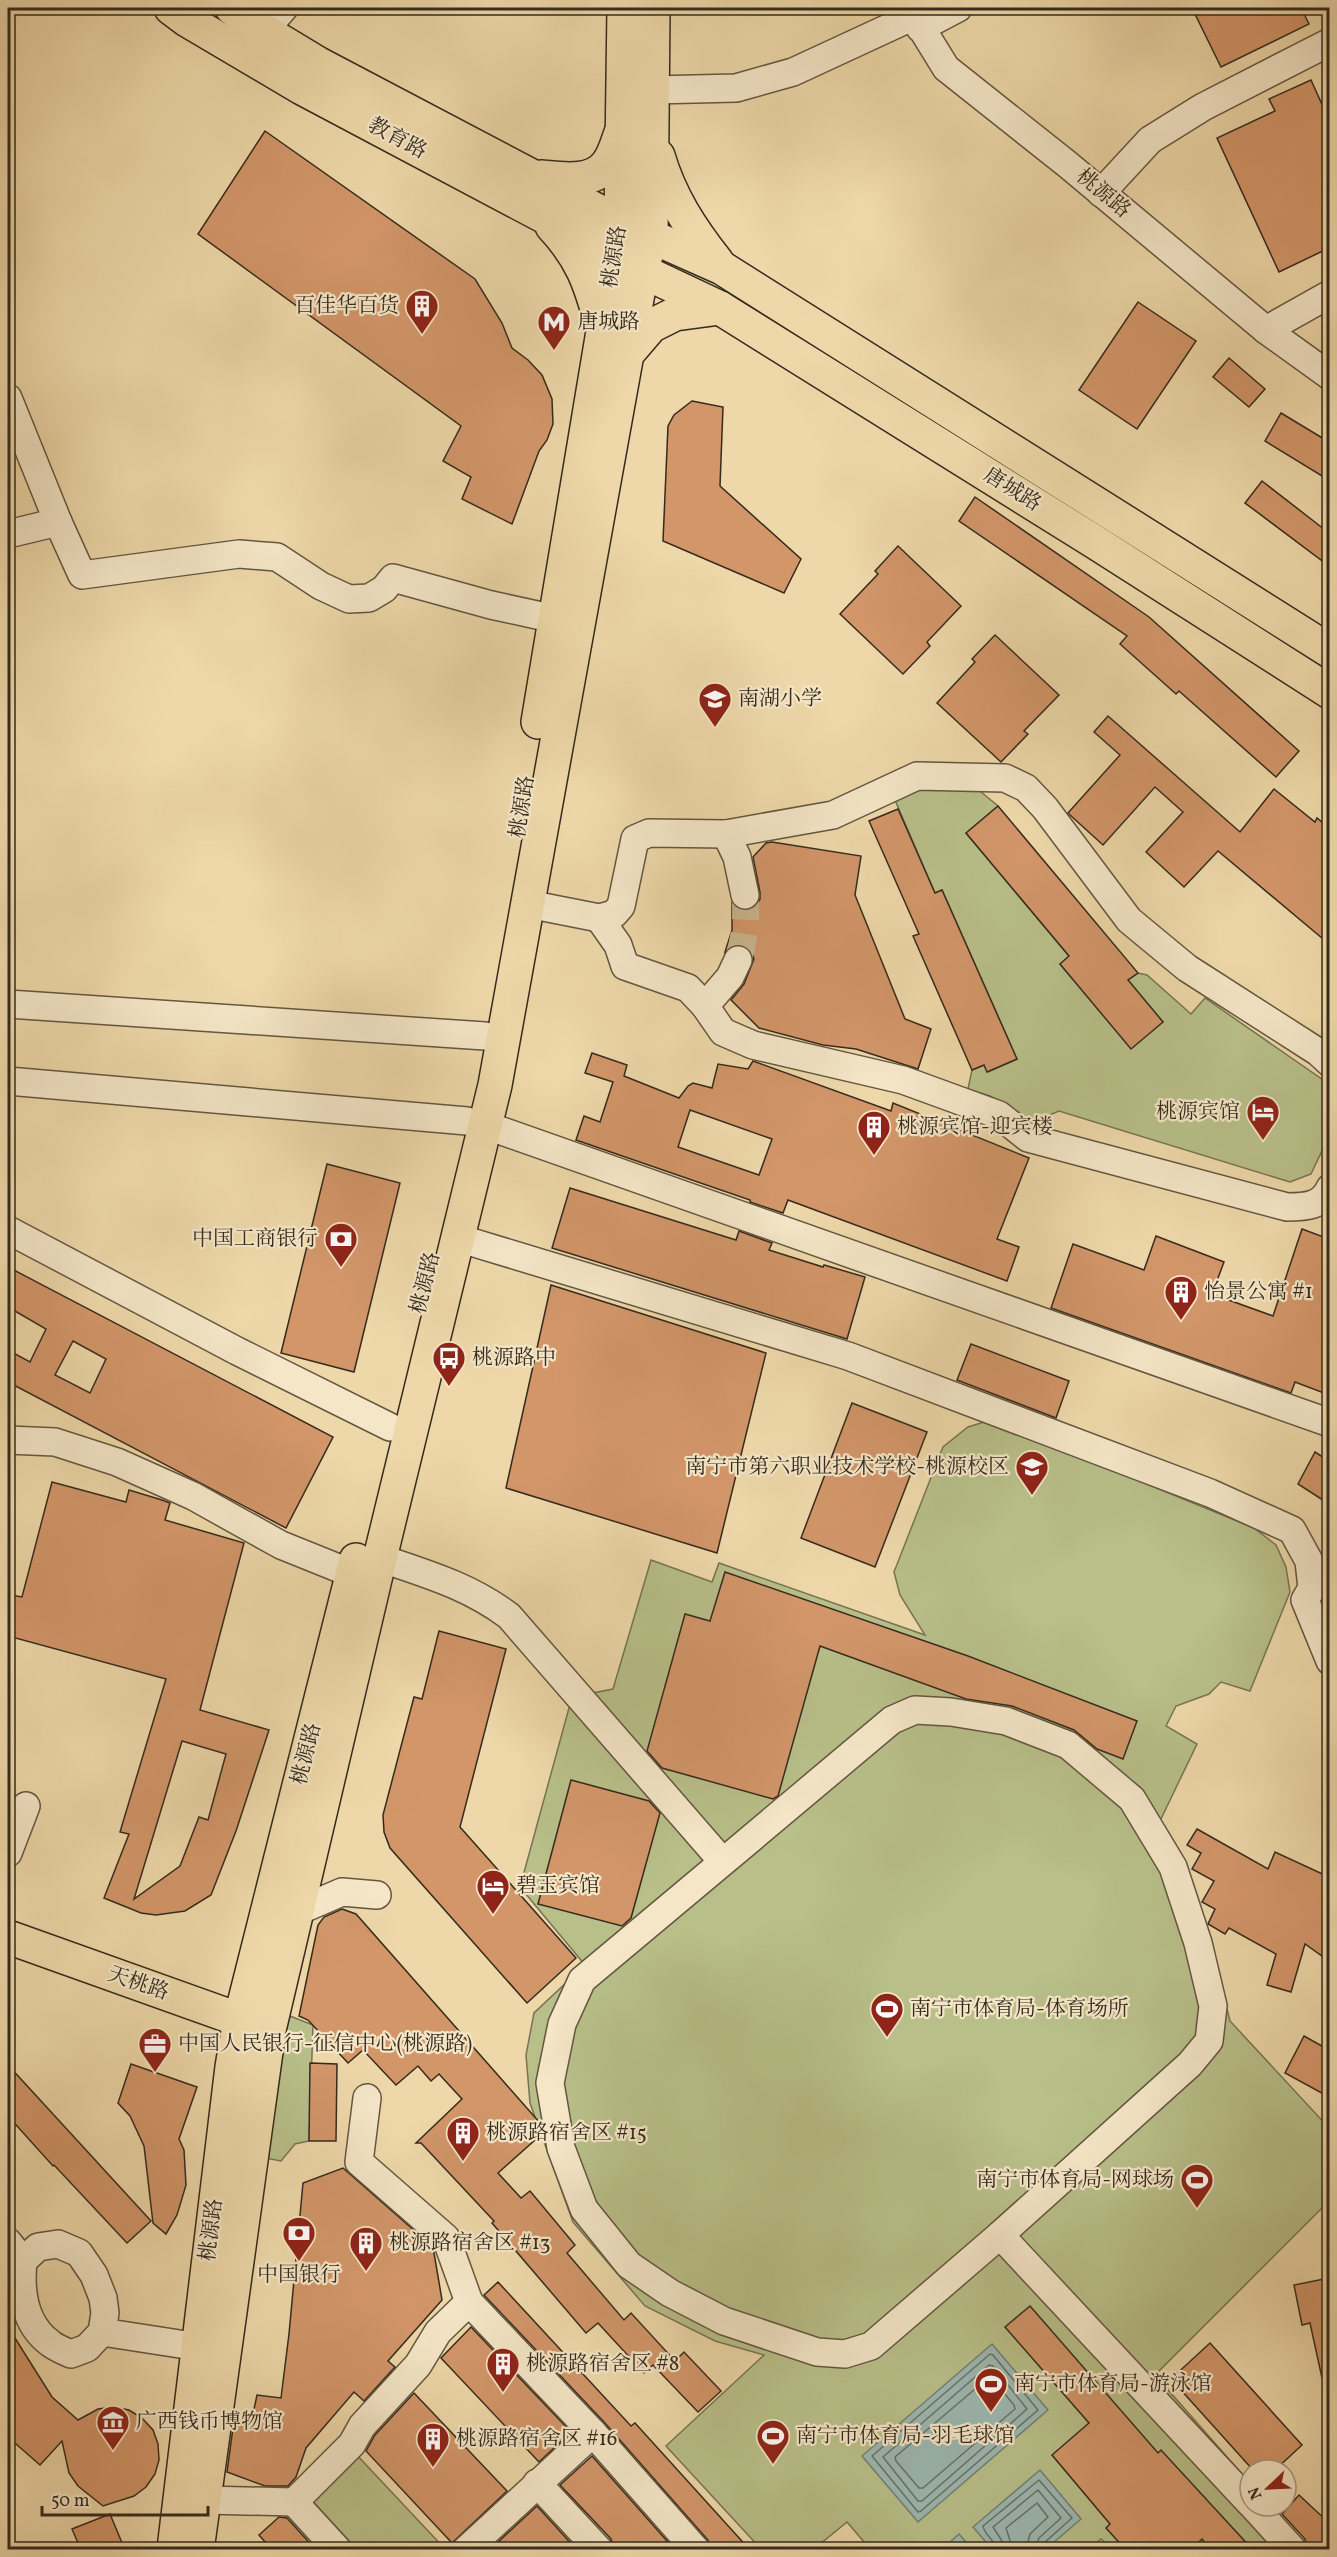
<svg xmlns="http://www.w3.org/2000/svg" width="1337" height="2557" font-family="Vollkorn,'Noto Serif SC',serif">
	<style>
		.green { fill: #b8bf89; stroke: #767454; stroke-width: 1.5 }
		.water { fill: #9cb8b1; stroke: #737f76; stroke-width: 1.5 }
		.lines { fill: none; stroke-linecap: round; stroke-linejoin: round }
		.shore { stroke: #687168; stroke-width: 1.5 }
		.building { fill: #d29669; stroke: #352a1e; stroke-width: 1.5; fill-rule: evenodd }
		.minor-tunnel { stroke: #c9b58d; stroke-width: 27; stroke-dasharray: 27 14; stroke-linecap: butt }
		.minor-casing { stroke: #635641; stroke-width: 30 }
		.major-casing { stroke: #352a1e; stroke-width: 36 }
		.minor { stroke: #f4e6c7; stroke-width: 27 }
		.major { stroke: #eed8a9; stroke-width: 33 }
		.labels { text-anchor: middle; dominant-baseline: central; stroke-width: 4.5; stroke-linejoin: round; paint-order: stroke }
		.street-label { font-size: 21px; fill: #352a1e; stroke: #f4e6c7 }
		.poi-label { font-size: 21px; fill: #352a1e; stroke: #f4e6c7; text-anchor: start }
	</style>
	<rect width="100%" height="100%" fill="#eed8a9"/>
	<filter id="stains"><feTurbulence type="fractalNoise" baseFrequency=".00333" numOctaves="4"/><feColorMatrix values="0 0 0 0 .2 0 0 0 0 .09 0 0 0 0 .02 0 0 0 .5 -.17"/></filter>
	<radialGradient id="worn" r=".72"><stop offset=".6" stop-color="#630" stop-opacity="0"/><stop offset="1" stop-color="#630" stop-opacity=".3"/></radialGradient>
	<!-- green -->
	<g class="green">
		<polygon points="927,784 975,787 998,806 966,833 1069,956 1060,964 1131,1048 1163,1022 1128,980 1138,973 1147,975 1191,1014 1205,998 1326,1082 1329,1091 1329,1136 1311,1174 1290,1182 1059,1111 1033,1122 990,1096 968,1089 972,1070 984,1065 988,1072 1017,1059 942,890 935,893 895,800"/>
		<polygon points="984,1422 1000,1424 1254,1528 1276,1545 1286,1567 1290,1592 1250,1691 1221,1682 1209,1694 1176,1706 1166,1726 1197,1744 1159,1823 1216,1966 1230,2021 1329,2128 1329,2201 1155,2375 1308,2549 1112,2549 1101,2539 1089,2550 870,2549 847,2522 814,2549 761,2549 666,2446 764,2355 715,2341 645,2306 573,2222 530,2103 526,2055 534,2013 585,1965 520,1887 572,1697 613,1689 651,1560 712,1582 719,1563 925,1635 900,1595 894,1572 943,1447 968,1427"/>
		<polygon points="290,2016 313,2025 309,2141 295,2144 281,2161 265,2158 278,2055"/>
		<polygon points="354,2452 445,2549 347,2549 302,2501"/>
	</g>
	<!-- water -->
	<g class="water">
		<polygon points="992,2344 1048,2410 918,2522 862,2456"/>
		<polygon points="1040,2470 1081,2519 1046,2549 992,2549 973,2527"/>
		<polygon points="959,2534 972,2549 942,2549"/>
	</g>
	<g class="lines">
		<!-- shore -->
		<g class="shore">
			<polygon points="990,2354 993,2355 1038,2410 921,2511 918,2512 872,2456"/>
			<polygon points="989,2365 993,2366 1027,2409 922,2501 918,2501 883,2457"/>
			<polygon points="988,2378 992,2379 1014,2405 1015,2409 923,2488 919,2488 896,2461 895,2457"/>
			<path d="M996 2550C996 2540 984 2535 983 2526L1039 2480 1072 2518 1044 2543 1043 2550"/>
			<polyline points="1004,2550 1002,2541 993,2527 1038,2490 1061,2518 1039,2538 1035,2550"/>
			<polyline points="1013,2550 1006,2528 1037,2503 1048,2517 1030,2534 1026,2550"/>
		</g>
	</g>
	<!-- building -->
	<g class="building">
		<polygon points="1192,8 1301,8 1309,24 1221,67"/>
		<polygon points="1311,80 1329,120 1329,248 1279,272 1217,138 1275,111 1269,99"/>
		<polygon points="265,131 475,279 502,323 512,348 528,360 542,375 552,399 553,424 547,440 539,451 512,524 462,499 471,477 443,461 461,426 198,234"/>
		<polygon points="1138,302 1196,341 1137,429 1079,390"/>
		<polygon points="1229,358 1265,389 1249,407 1213,377"/>
		<polygon points="692,401 723,407 720,486 801,559 784,593 663,541 668,426 674,415"/>
		<polygon points="1281,413 1329,442 1329,464 1322,476 1265,441"/>
		<polygon points="1262,481 1329,533 1329,566 1245,503"/>
		<polygon points="975,497 1149,617 1299,751 1276,777 1179,691 1176,694 1120,644 1127,636 959,521"/>
		<polygon points="898,546 961,606 927,642 930,646 903,674 840,614 878,574 875,571"/>
		<polygon points="995,635 1059,695 1024,731 1028,734 1001,762 937,703 975,662 972,659"/>
		<polygon points="1108,716 1240,832 1274,789 1315,822 1317,818 1329,828 1329,944 1218,851 1184,887 1146,852 1183,812 1155,787 1103,845 1070,815 1068,813 1120,755 1094,732"/>
		<polygon points="998,806 1138,973 1128,980 1163,1022 1131,1049 1060,964 1069,956 966,833"/>
		<polygon points="898,809 935,893 942,890 1017,1059 987,1072 984,1065 972,1070 913,936 919,934 869,821"/>
		<polygon points="772,842 861,856 855,895 905,1019 931,1029 918,1069 856,1049 823,1045 759,1028 731,1000 744,984 754,959 751,951 744,946 736,944 725,952 732,930 732,903 741,910 749,910 756,906 760,899 760,892 753,857 766,843"/>
		<path d="M592 1053 627 1065 624 1076 679 1098 688 1086 693 1083 712 1088 718 1064 748 1069 753 1061 891 1111 893 1103 1029 1158 997 1239 1019 1247 1007 1281 788 1200 783 1213 750 1202V1200L576 1140 584 1116 600 1122 613 1082 585 1073ZM690 1110 772 1139 759 1175 678 1147Z"/>
		<polygon points="327,1164 400,1183 354,1372 281,1353"/>
		<polygon points="570,1188 736,1240 739,1231 772,1243 769,1250 823,1267 824,1265 865,1277 847,1339 552,1248"/>
		<polygon points="1302,1229 1329,1239 1329,1395 1295,1382 1291,1393 1051,1308 1073,1244 1144,1270 1156,1236 1224,1262 1212,1294 1273,1316"/>
		<path d="M8 1267 333 1437 286 1528 8 1382V1350L30 1362 46 1329 8 1307ZM73 1341 106 1359 90 1393 55 1375Z"/>
		<polygon points="551,1285 766,1353 717,1553 506,1488"/>
		<polygon points="971,1344 1069,1381 1056,1418 957,1380"/>
		<polygon points="852,1403 927,1432 875,1567 801,1538"/>
		<polygon points="1315,1452 1329,1461 1329,1504 1298,1484"/>
		<path d="M52 1482 126 1502 129 1490 162 1500 170 1503 165 1520 244 1543 200 1710 269 1730 236 1831 211 1895 185 1911 156 1915 141 1913 104 1898 129 1834 120 1832 166 1679 8 1636V1608L11 1595 22 1597ZM182 1741 226 1754 208 1820 199 1817 180 1866 134 1899Z"/>
		<polygon points="725,1572 968,1656 1137,1721 1123,1759 1097,1749 1074,1730 1012,1706 966,1699 820,1646 778,1796 773,1799 662,1768 647,1751 685,1614 710,1621"/>
		<polygon points="439,1631 506,1649 460,1827 576,1958 527,2003 390,1848 384,1832 383,1815 414,1697 422,1699"/>
		<polygon points="571,1780 649,1801 660,1813 631,1918 622,1926 538,1904"/>
		<polygon points="1197,1829 1268,1869 1275,1852 1329,1877 1329,1961 1305,1944 1291,1992 1267,1985 1276,1954 1229,1928 1225,1934 1208,1924 1215,1909 1202,1902 1214,1881 1192,1869 1201,1853 1187,1845"/>
		<polygon points="342,1909 356,1914 541,2124 543,2133 498,2173 521,2198 530,2191 575,2245 567,2253 624,2320 631,2313 675,2361 684,2352 721,2391 698,2412 653,2365 644,2373 598,2323 586,2333 492,2223 494,2221 421,2143 416,2143 462,2099 439,2074 431,2081 418,2066 396,2085 363,2050 348,2063 308,2020 299,2016 318,1925 324,1917"/>
		<polygon points="1304,2036 1329,2050 1329,2097 1285,2073"/>
		<polygon points="310,2063 337,2064 336,2141 309,2141"/>
		<polygon points="131,2064 197,2087 179,2139 184,2150 186,2185 177,2215 166,2234 153,2223 144,2146 130,2116 118,2103"/>
		<polygon points="8,2065 151,2221 127,2243 54,2165 53,2166 8,2116"/>
		<polygon points="343,2168 433,2247 442,2300 388,2361 395,2367 364,2401 354,2392 306,2448 296,2477 288,2486 265,2486 227,2472 233,2428 235,2423 250,2428 257,2395 281,2398 289,2334 303,2183"/>
		<polygon points="1329,2278 1329,2377 1322,2378 1310,2323 1302,2325 1294,2285"/>
		<polygon points="498,2282 631,2426 635,2423 750,2550 711,2550 708,2540 604,2422 484,2295"/>
		<polygon points="1030,2306 1158,2453 1161,2450 1253,2550 1211,2550 1202,2539 1191,2550 1126,2550 1106,2528 1110,2524 1052,2455 1089,2423 1005,2327"/>
		<polygon points="8,2327 52,2397 78,2420 98,2409 113,2407 129,2410 142,2418 153,2430 158,2444 159,2460 155,2474 146,2487 134,2496 103,2506 78,2486 69,2473 62,2441 40,2465 8,2437"/>
		<polygon points="471,2327 571,2432 539,2462 441,2358"/>
		<polygon points="1210,2343 1302,2445 1275,2470 1253,2470 1171,2379"/>
		<polygon points="414,2393 507,2491 452,2543 366,2451 375,2435"/>
		<polygon points="592,2456 675,2550 614,2550 611,2539 560,2485"/>
		<polygon points="1299,2495 1329,2523 1329,2550 1308,2550 1305,2539 1282,2514"/>
		<polygon points="537,2506 577,2550 507,2550 499,2541"/>
		<polygon points="110,2514 125,2550 81,2550 72,2529"/>
		<polygon points="279,2517 287,2518 316,2550 272,2550 259,2535"/>
	</g>
	<g class="lines">
		<!-- minor-tunnel -->
		<path class="minor-tunnel" d="M738 960C745 938 747 918 745 895"/>
		<defs>
			<g id="minor">
				<polyline points="920,28 958,8"/>
				<polyline points="264,31 284,8"/>
				<polyline points="653,90 736,88 793,72 914,16 946,68 1067,164 1266,330 1330,294"/>
				<polyline points="1101,193 1150,140 1203,107 1330,42"/>
				<polyline points="1266,330 1330,376"/>
				<polyline points="8,398 58,522 8,534"/>
				<polyline points="58,522 82,575 239,554 277,557 321,586 349,599 369,598 384,589 393,578 491,605 555,619"/>
				<polyline points="726,834 737,857 745,895"/>
				<polyline points="528,904 599,918 614,914 621,906 635,839 649,833 726,834 833,815 917,776 1005,778 1026,788 1045,808 1129,920 1187,968 1318,1052 1330,1063"/>
				<path d="M599 918 618 945 625 966 688 988 705 1006 723 1032 753 1045 903 1080 999 1115 1028 1138 1287 1207C1306 1207 1322 1206 1330 1188"/>
				<polyline points="8,1004 485,1036"/>
				<polyline points="705,1006 730,977 738,960"/>
				<polyline points="8,1081 467,1121"/>
				<polyline points="485,1125 1330,1423"/>
				<polyline points="8,1230 237,1351 390,1427"/>
				<polyline points="458,1238 848,1356 1210,1493 1292,1530 1309,1561 1312,1588 1305,1600 1330,1661"/>
				<polyline points="8,1440 55,1442 117,1462 193,1496 281,1545 353,1574"/>
				<path d="M380 1558C427 1574 469 1586 509 1616L723 1862 582 1980 562 2024 550 2083 561 2148 584 2209 629 2265 670 2293 724 2321 817 2352 845 2354 871 2346 1000 2235 1190 2064 1209 2041 1213 2006 1198 1943 1173 1867 1132 1799 1068 1745 1006 1721 951 1712 915 1710 892 1720 723 1862"/>
				<polyline points="8,1853 26,1806"/>
				<polyline points="298,1911 342,1892 377,1895"/>
				<polyline points="367,2098 359,2162 446,2238 469,2302"/>
				<polyline points="1000,2235 1250,2503"/>
				<polyline points="8,2242 23,2261"/>
				<path d="M102 2332 105 2313 103 2298 94 2275 79 2253 58 2244 38 2247 23 2261C20 2290 24 2324 50 2343 56 2348 64 2351 71 2354L87 2348 102 2332 199 2347"/>
				<polyline points="593,2433 696,2550"/>
				<polyline points="537,2483 599,2550"/>
				<polyline points="204,2500 294,2502 352,2444 362,2426 418,2365 438,2332 469,2302 593,2433 466,2550"/>
				<polyline points="294,2502 338,2550"/>
				<polyline points="1253,2506 1293,2550"/>
			</g>
			<g id="major">
				<polyline points="171,8 187,20 302,88 583,237 627,264 720,308 1095,542 1330,692"/>
				<polyline points="232,8 264,31 317,63 621,223 722,268 1330,651"/>
				<path d="M658 156C670 197 691 229 717 262"/>
				<path d="M541 177C562 179 593 184 607 164 614 156 617 143 621 133"/>
				<path d="M552 226C581 257 590 282 601 323"/>
				<polyline points="627,354 651,326 675,314 720,308"/>
				<polyline points="538,722 621,223 624,8"/>
				<polyline points="8,1937 260,2027"/>
				<polyline points="174,2549 232,2067 240,2020 356,1560"/>
				<polyline points="197,2550 269,2030 380,1558 495,1085 642,271 651,235 653,8"/>
			</g>
		</defs>
		<!-- minor casing -->
		<use href="#minor" class="minor-casing"/>
		<!-- major casing -->
		<use href="#major" class="major-casing"/>
		<!-- minor -->
		<use href="#minor" class="minor"/>
		<!-- major -->
		<use href="#major" class="major"/>
	</g>
	<!-- icons -->
	<defs>
		<symbol id="building-pin" viewBox="-11 -11 22 30"><path d="M0 17L-7.5 6A9.5 9.5 0 1 1 7.5 6Z" fill="#8f2418" stroke="#f4e6c7"/><path d="M-4-6H4V6H1V3H-1V6H-4ZM-2.5-4.3h1.7v1.8h-1.7ZM.8-4.3h1.7v1.8H.8ZM-2.5-1h1.7V.8h-1.7ZM.8-1h1.7V.8H.8Z" fill="#fff"/></symbol>
		<symbol id="metro-pin" viewBox="-11 -11 22 30"><path d="M0 17L-7.5 6A9.5 9.5 0 1 1 7.5 6Z" fill="#8f2418" stroke="#f4e6c7"/><path d="M-5.5 5V-5H-3L0 0L3-5H5.5V5H3V-.5L0 4L-3-.5V5Z" fill="#fff"/></symbol>
		<symbol id="school-pin" viewBox="-11 -11 22 30"><path d="M0 17L-7.5 6A9.5 9.5 0 1 1 7.5 6Z" fill="#8f2418" stroke="#f4e6c7"/><path d="M0-5L7-2L0 1L-7-2ZM-4 1L0 2.5L4 1V4Q0 6-4 4Z" fill="#fff"/></symbol>
		<symbol id="hotel-pin" viewBox="-11 -11 22 30"><path d="M0 17L-7.5 6A9.5 9.5 0 1 1 7.5 6Z" fill="#8f2418" stroke="#f4e6c7"/><path d="M-6-4.5h1.5V1H6V5H4.5V3h-9V5H-6ZM-4 0a1.8 1.8 0 1 1 3.6 0ZM.5 0V-2.5h3Q6-2.5 6 0Z" fill="#fff"/></symbol>
		<symbol id="bank-pin" viewBox="-11 -11 22 30"><path d="M0 17L-7.5 6A9.5 9.5 0 1 1 7.5 6Z" fill="#8f2418" stroke="#f4e6c7"/><path d="M-6-4H6V4H-6ZM0-2.3a2.3 2.3 0 1 0 0 4.6a2.3 2.3 0 1 0 0-4.6Z" fill="#fff"/></symbol>
		<symbol id="bus-pin" viewBox="-11 -11 22 30"><path d="M0 17L-7.5 6A9.5 9.5 0 1 1 7.5 6Z" fill="#8f2418" stroke="#f4e6c7"/><path d="M-5-6H5V4H4V6H2V4H-2V6H-4V4H-5ZM-3.5-4V0h7V-4ZM-3.5 1.2v1.5H-2V1.2ZM2 1.2v1.5H3.5V1.2Z" fill="#fff"/></symbol>
		<symbol id="stadium-pin" viewBox="-11 -11 22 30"><path d="M0 17L-7.5 6A9.5 9.5 0 1 1 7.5 6Z" fill="#8f2418" stroke="#f4e6c7"/><path d="M0-5a6.5 5 0 1 0 0 10a6.5 5 0 1 0 0-10ZM-3.5-1.8h7v3.6h-7Z" fill="#fff"/></symbol>
		<symbol id="office-pin" viewBox="-11 -11 22 30"><path d="M0 17L-7.5 6A9.5 9.5 0 1 1 7.5 6Z" fill="#8f2418" stroke="#f4e6c7"/><path d="M-6-3h4V-5.5h4V-3h4V5H-6ZM-1-4.5V-3h2v-1.5ZM-6 0V1H6V0Z" fill="#fff"/></symbol>
		<symbol id="museum-pin" viewBox="-11 -11 22 30"><path d="M0 17L-7.5 6A9.5 9.5 0 1 1 7.5 6Z" fill="#8f2418" stroke="#f4e6c7"/><path d="M0-6L6-3V-2H-6V-3ZM-5-1h2V3h-2ZM-1-1h2V3h-2ZM3-1h2V3H3ZM-6 4H6V6H-6Z" fill="#fff"/></symbol>
	</defs>
	<g fill-rule="evenodd">
		<use href="#building-pin" x="403" y="287" width="38" height="52"/>
		<use href="#metro-pin" x="535" y="303" width="38" height="52"/>
		<use href="#school-pin" x="696" y="680" width="38" height="52"/>
		<use href="#hotel-pin" x="1244" y="1093" width="38" height="52"/>
		<use href="#building-pin" x="855" y="1108" width="38" height="52"/>
		<use href="#bank-pin" x="322" y="1220" width="38" height="52"/>
		<use href="#building-pin" x="1162" y="1273" width="38" height="52"/>
		<use href="#bus-pin" x="430" y="1339" width="38" height="52"/>
		<use href="#school-pin" x="1013" y="1448" width="38" height="52"/>
		<use href="#hotel-pin" x="474" y="1867" width="38" height="52"/>
		<use href="#stadium-pin" x="868" y="1990" width="38" height="52"/>
		<use href="#office-pin" x="136" y="2025" width="38" height="52"/>
		<use href="#building-pin" x="444" y="2114" width="38" height="52"/>
		<use href="#stadium-pin" x="1178" y="2161" width="38" height="52"/>
		<use href="#bank-pin" x="280" y="2214" width="38" height="52"/>
		<use href="#building-pin" x="347" y="2224" width="38" height="52"/>
		<use href="#building-pin" x="484" y="2345" width="38" height="52"/>
		<use href="#stadium-pin" x="972" y="2365" width="38" height="52"/>
		<use href="#museum-pin" x="94" y="2403" width="38" height="52"/>
		<use href="#stadium-pin" x="754" y="2417" width="38" height="52"/>
		<use href="#building-pin" x="414" y="2420" width="38" height="52"/>
	</g>
	<g class="labels">
		<!-- street labels -->
		<g class="street-label">
			<text transform="translate(397 139) rotate(28)">教育路</text>
			<text transform="translate(1103 194) rotate(40)">桃源路</text>
			<text transform="translate(615 257) rotate(-81)">桃源路</text>
			<text transform="translate(1012 490) rotate(32)">唐城路</text>
			<text transform="translate(523 807) rotate(-81)">桃源路</text>
			<text transform="translate(426 1283) rotate(-76)">桃源路</text>
			<text transform="translate(307 1754) rotate(-76)">桃源路</text>
			<text transform="translate(138 1984) rotate(19)">天桃路</text>
			<text transform="translate(212 2230) rotate(-83)">桃源路</text>
		</g>
		<!-- poi labels -->
		<g class="poi-label">
			<text x="399" y="306" text-anchor="end">百佳华百货</text>
			<text x="577" y="322">唐城路</text>
			<text x="738" y="699">南湖小学</text>
			<text x="1240" y="1112" text-anchor="end">桃源宾馆</text>
			<text x="897" y="1127">桃源宾馆-迎宾楼</text>
			<text x="318" y="1239" text-anchor="end">中国工商银行</text>
			<text x="1204" y="1292">怡景公寓 #1</text>
			<text x="472" y="1358">桃源路中</text>
			<text x="1009" y="1467" text-anchor="end">南宁市第六职业技术学校-桃源校区</text>
			<text x="516" y="1886">碧玉宾馆</text>
			<text x="910" y="2009">南宁市体育局-体育场所</text>
			<text x="178" y="2044">中国人民银行-征信中心(桃源路)</text>
			<text x="486" y="2133">桃源路宿舍区 #15</text>
			<text x="1174" y="2180" text-anchor="end">南宁市体育局-网球场</text>
			<text x="389" y="2243">桃源路宿舍区 #13</text>
			<text x="299" y="2275" text-anchor="middle">中国银行</text>
			<text x="526" y="2364">桃源路宿舍区 #8</text>
			<text x="1014" y="2384">南宁市体育局-游泳馆</text>
			<text x="136" y="2422">广西钱币博物馆</text>
			<text x="796" y="2436">南宁市体育局-羽毛球馆</text>
			<text x="456" y="2439">桃源路宿舍区 #16</text>
		</g>
	</g>
	<!-- margin -->
	<rect width="1337" height="2557" fill="none" stroke="#eed8a9" stroke-width="30"/>
	<rect x="9" y="9" width="1319" height="2539" fill="none" stroke="#352a1e" stroke-width="3"/>
	<rect x="15" y="15" width="1307" height="2527" fill="none" stroke="#352a1e" stroke-width="1.5"/>
	<!-- north arrow -->
	<g transform="translate(1268 2488) rotate(247)"><circle r="28" fill="#f4e6c7" stroke="#a89b83" stroke-width="1.5"/>
	<path d="M0-4.5L10 22L0 15L-10 22Z" fill="#8f2418"/>
	<text y="-9" font-size="16" font-weight="bold" text-anchor="middle" fill="#352a1e">N</text>
	</g>
	<!-- scale -->
	<path d="M42 2506v9h166v-9" fill="none" stroke="#352a1e" stroke-width="3"/>
	<text x="51" y="2506" font-size="18" fill="#352a1e" stroke="#f4e6c7" stroke-width="4.5" paint-order="stroke">50 m</text>
	<rect width="100%" height="100%" filter="url(#stains)"/>
	<rect width="100%" height="100%" fill="url(#worn)"/>
</svg>
